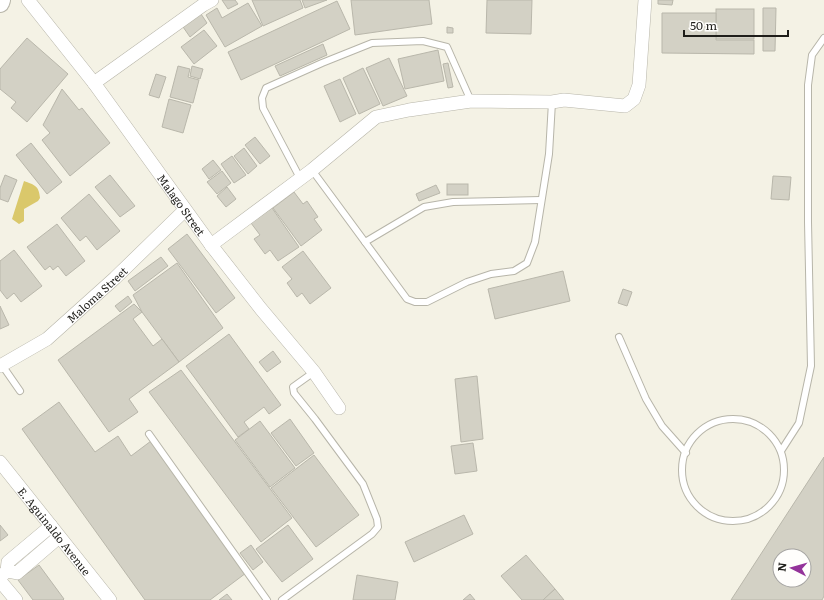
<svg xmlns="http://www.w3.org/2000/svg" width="824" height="600" font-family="Literata,serif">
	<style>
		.water { fill: #dac86b }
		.building { fill: #d3d1c5; stroke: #b9b7ab; fill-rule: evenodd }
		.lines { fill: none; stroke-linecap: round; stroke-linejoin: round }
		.service-casing { stroke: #b7b5a9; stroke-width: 8 }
		.minor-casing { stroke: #b7b5a9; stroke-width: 14 }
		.secondary-casing { stroke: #b7b5a9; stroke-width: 20 }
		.service { stroke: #fff; stroke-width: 6 }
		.minor { stroke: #fff; stroke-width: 13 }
		.secondary { stroke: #fff; stroke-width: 18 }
		.labels { text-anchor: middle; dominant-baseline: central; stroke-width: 3; stroke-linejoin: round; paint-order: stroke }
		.street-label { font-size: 11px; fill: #1f1e1a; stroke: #fffefc }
	</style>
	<rect width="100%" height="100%" fill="#f4f2e5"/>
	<!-- water -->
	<path class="water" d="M24 181C34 185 39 185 40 198L38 201 24 209V221L19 224 12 219Z"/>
	<!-- building -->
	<g class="building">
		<polygon points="222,0 235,0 238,4 228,9"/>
		<polygon points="252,0 300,0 303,8 263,26"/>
		<polygon points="302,0 327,0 305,8"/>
		<polygon points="351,0 429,0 432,24 355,35"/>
		<polygon points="487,0 532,0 531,34 486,33"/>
		<polygon points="658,0 673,0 672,5 658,4"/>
		<polygon points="337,1 350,29 241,80 228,52"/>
		<polygon points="248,3 262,26 225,47 206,15 217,8 222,18"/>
		<polygon points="763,8 776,8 775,51 763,51"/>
		<rect x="716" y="9" width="38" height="30"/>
		<polygon points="199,11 207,23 190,37 181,24"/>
		<polygon points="662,13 716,13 716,40 754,40 754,54 662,53"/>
		<polygon points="447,27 453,28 453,33 447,33"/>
		<polygon points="204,30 217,46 194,64 181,47"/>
		<polygon points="27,38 68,74 27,122 11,108 16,102 0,89 0,69"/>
		<polygon points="323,44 327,55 280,76 275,66"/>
		<polygon points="438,50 444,81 405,89 398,59"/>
		<polygon points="389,58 407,96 383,106 366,68"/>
		<polygon points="448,63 453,87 448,88 443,64"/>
		<polygon points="178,66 190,69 188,77 199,80 193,103 170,97"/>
		<polygon points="192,66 203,69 200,79 190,76"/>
		<polygon points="363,68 380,104 359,114 343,78"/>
		<polygon points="156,74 166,77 159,98 149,95"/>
		<polygon points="340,79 356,114 340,122 324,86"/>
		<polygon points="62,89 79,110 82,108 110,143 70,176 42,140 50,133 43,125"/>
		<polygon points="169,99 191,105 183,133 162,127"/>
		<polygon points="255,137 270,156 260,164 245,145"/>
		<polygon points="31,143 62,182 47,194 16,155"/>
		<polygon points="244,148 257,166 248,174 234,156"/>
		<polygon points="232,156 246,175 234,183 221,164"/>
		<polygon points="213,160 221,170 209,179 202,169"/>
		<polygon points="222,171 231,183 217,194 207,182"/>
		<polygon points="5,175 17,180 8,202 0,199 0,188"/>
		<polygon points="110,175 135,206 120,217 95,187"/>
		<polygon points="773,176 791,177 789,200 771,199"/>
		<rect x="447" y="184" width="21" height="11"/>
		<polygon points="436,185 440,193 419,201 416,194"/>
		<polygon points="227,187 236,199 226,207 217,196"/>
		<polygon points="294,192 303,204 307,201 318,217 314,219 322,230 301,246 273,208"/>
		<polygon points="89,194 120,231 97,250 86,236 80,241 61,218"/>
		<polygon points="272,208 299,247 278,261 270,250 265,254 254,239 260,235 251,223"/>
		<polygon points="57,224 85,261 66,276 58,266 53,270 50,266 45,270 27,247"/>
		<polygon points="187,234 235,298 216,313 168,249"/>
		<polygon points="14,250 42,286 21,302 14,293 7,299 0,290 0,261"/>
		<polygon points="303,251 331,288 310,304 302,293 297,297 287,283 292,279 282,267"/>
		<polygon points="161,257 168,266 135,291 128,281"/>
		<polygon points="177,263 223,328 179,362 142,312 133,295"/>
		<polygon points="563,271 570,301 495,319 488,289"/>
		<polygon points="623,289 632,292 627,306 618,303"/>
		<polygon points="128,296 132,302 120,312 115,306"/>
		<polygon points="134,304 142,312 133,319 153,346 162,339 179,362 129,399 138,412 109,432 58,360"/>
		<polygon points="0,306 9,325 0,329"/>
		<polygon points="229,334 281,405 269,414 264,407 244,422 249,429 238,437 186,366"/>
		<polygon points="273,351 281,362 267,372 259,362"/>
		<polygon points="181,370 292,518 261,542 149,392"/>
		<polygon points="477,376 483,439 461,442 455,379"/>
		<polygon points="59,402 95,452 118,436 131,456 151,441 246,573 210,600 145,600 22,429"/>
		<polygon points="290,419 314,453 296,466 271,433"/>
		<polygon points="260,421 295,468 270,487 235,440"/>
		<polygon points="473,443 477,471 455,474 451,446"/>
		<polygon points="314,455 359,515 316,547 271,488"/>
		<path d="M824 457V596L822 600H731ZM780 556H804V580H780Z"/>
		<polygon points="464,515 473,534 414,562 405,542"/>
		<polygon points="0,525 8,535 0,541"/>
		<polygon points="288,525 313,559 282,582 256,549"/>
		<polygon points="251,545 263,562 253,570 240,553"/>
		<polygon points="526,555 555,589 543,600 522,600 501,576"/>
		<polygon points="39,565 64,599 63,600 33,600 18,580"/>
		<polygon points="357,575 398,582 395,600 353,600"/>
		<polygon points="555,589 564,600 543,600"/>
		<polygon points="227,594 232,600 219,600"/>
		<polygon points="470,594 475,600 463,600"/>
	</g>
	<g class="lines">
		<defs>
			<g id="service">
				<polyline points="312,170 407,299 415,302 427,302 467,282 491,274 514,271 527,263 535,242 549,154 552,102"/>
				<polyline points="300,178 263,108 262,98 266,88 322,63 372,43 423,41 447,47 471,101"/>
				<polyline points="365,242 424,207 453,202 541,200"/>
				<polyline points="619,337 646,399 662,426 686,453"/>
				<polyline points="2,365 20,391"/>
				<circle cx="733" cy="470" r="51"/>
				<polyline points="149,434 267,600"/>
				<polyline points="781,451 799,423 811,366 808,222 808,85 812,55 824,38"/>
				<polyline points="282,600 372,534 378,527 377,519 363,484 315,419 294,393 293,387 314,372"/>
			</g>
			<g id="minor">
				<path id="s1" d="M28 0 94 83 211 245 261 309 314 372 339 408"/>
				<polyline points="94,83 203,5 212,0"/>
				<polyline points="211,245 312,170 376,117 409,110 471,101 552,102 564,100 625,106 634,99 639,85 645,0"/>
				<path id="s2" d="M0 366 47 339 115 278 185 210"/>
				<path id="s3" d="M0 462 110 600"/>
				<polyline points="7,571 17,573 59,537"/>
				<polyline points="0,577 7,571 8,562 51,526"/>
				<polyline points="0,581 16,600"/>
			</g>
			<polyline id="secondary" points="0,3 1,0"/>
		</defs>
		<!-- service casing -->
		<use href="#service" class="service-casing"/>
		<!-- minor casing -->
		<use href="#minor" class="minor-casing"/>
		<!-- secondary casing -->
		<use href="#secondary" class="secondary-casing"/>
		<!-- service -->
		<use href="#service" class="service"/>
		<!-- minor -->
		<use href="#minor" class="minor"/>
		<!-- secondary -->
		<use href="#secondary" class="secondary"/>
	</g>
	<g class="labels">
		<!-- street labels -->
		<g class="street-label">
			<text stroke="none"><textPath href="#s1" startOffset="256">Malago Street</textPath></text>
			<text stroke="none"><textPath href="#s2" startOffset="121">Maloma Street</textPath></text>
			<text stroke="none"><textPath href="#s3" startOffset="88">E. Aguinaldo Avenue</textPath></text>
		</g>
	</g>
	<!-- north arrow -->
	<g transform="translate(792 568) rotate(276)"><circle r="19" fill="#fffefc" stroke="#a5a4a2"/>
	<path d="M0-3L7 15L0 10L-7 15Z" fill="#94339a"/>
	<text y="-6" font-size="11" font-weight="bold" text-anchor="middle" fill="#1f1e1a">N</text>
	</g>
	<!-- scale -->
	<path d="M684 30v6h104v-6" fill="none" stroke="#1f1e1a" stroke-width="2"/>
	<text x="690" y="30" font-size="12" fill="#1f1e1a" stroke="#fffefc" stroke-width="3" paint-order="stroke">50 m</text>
</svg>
